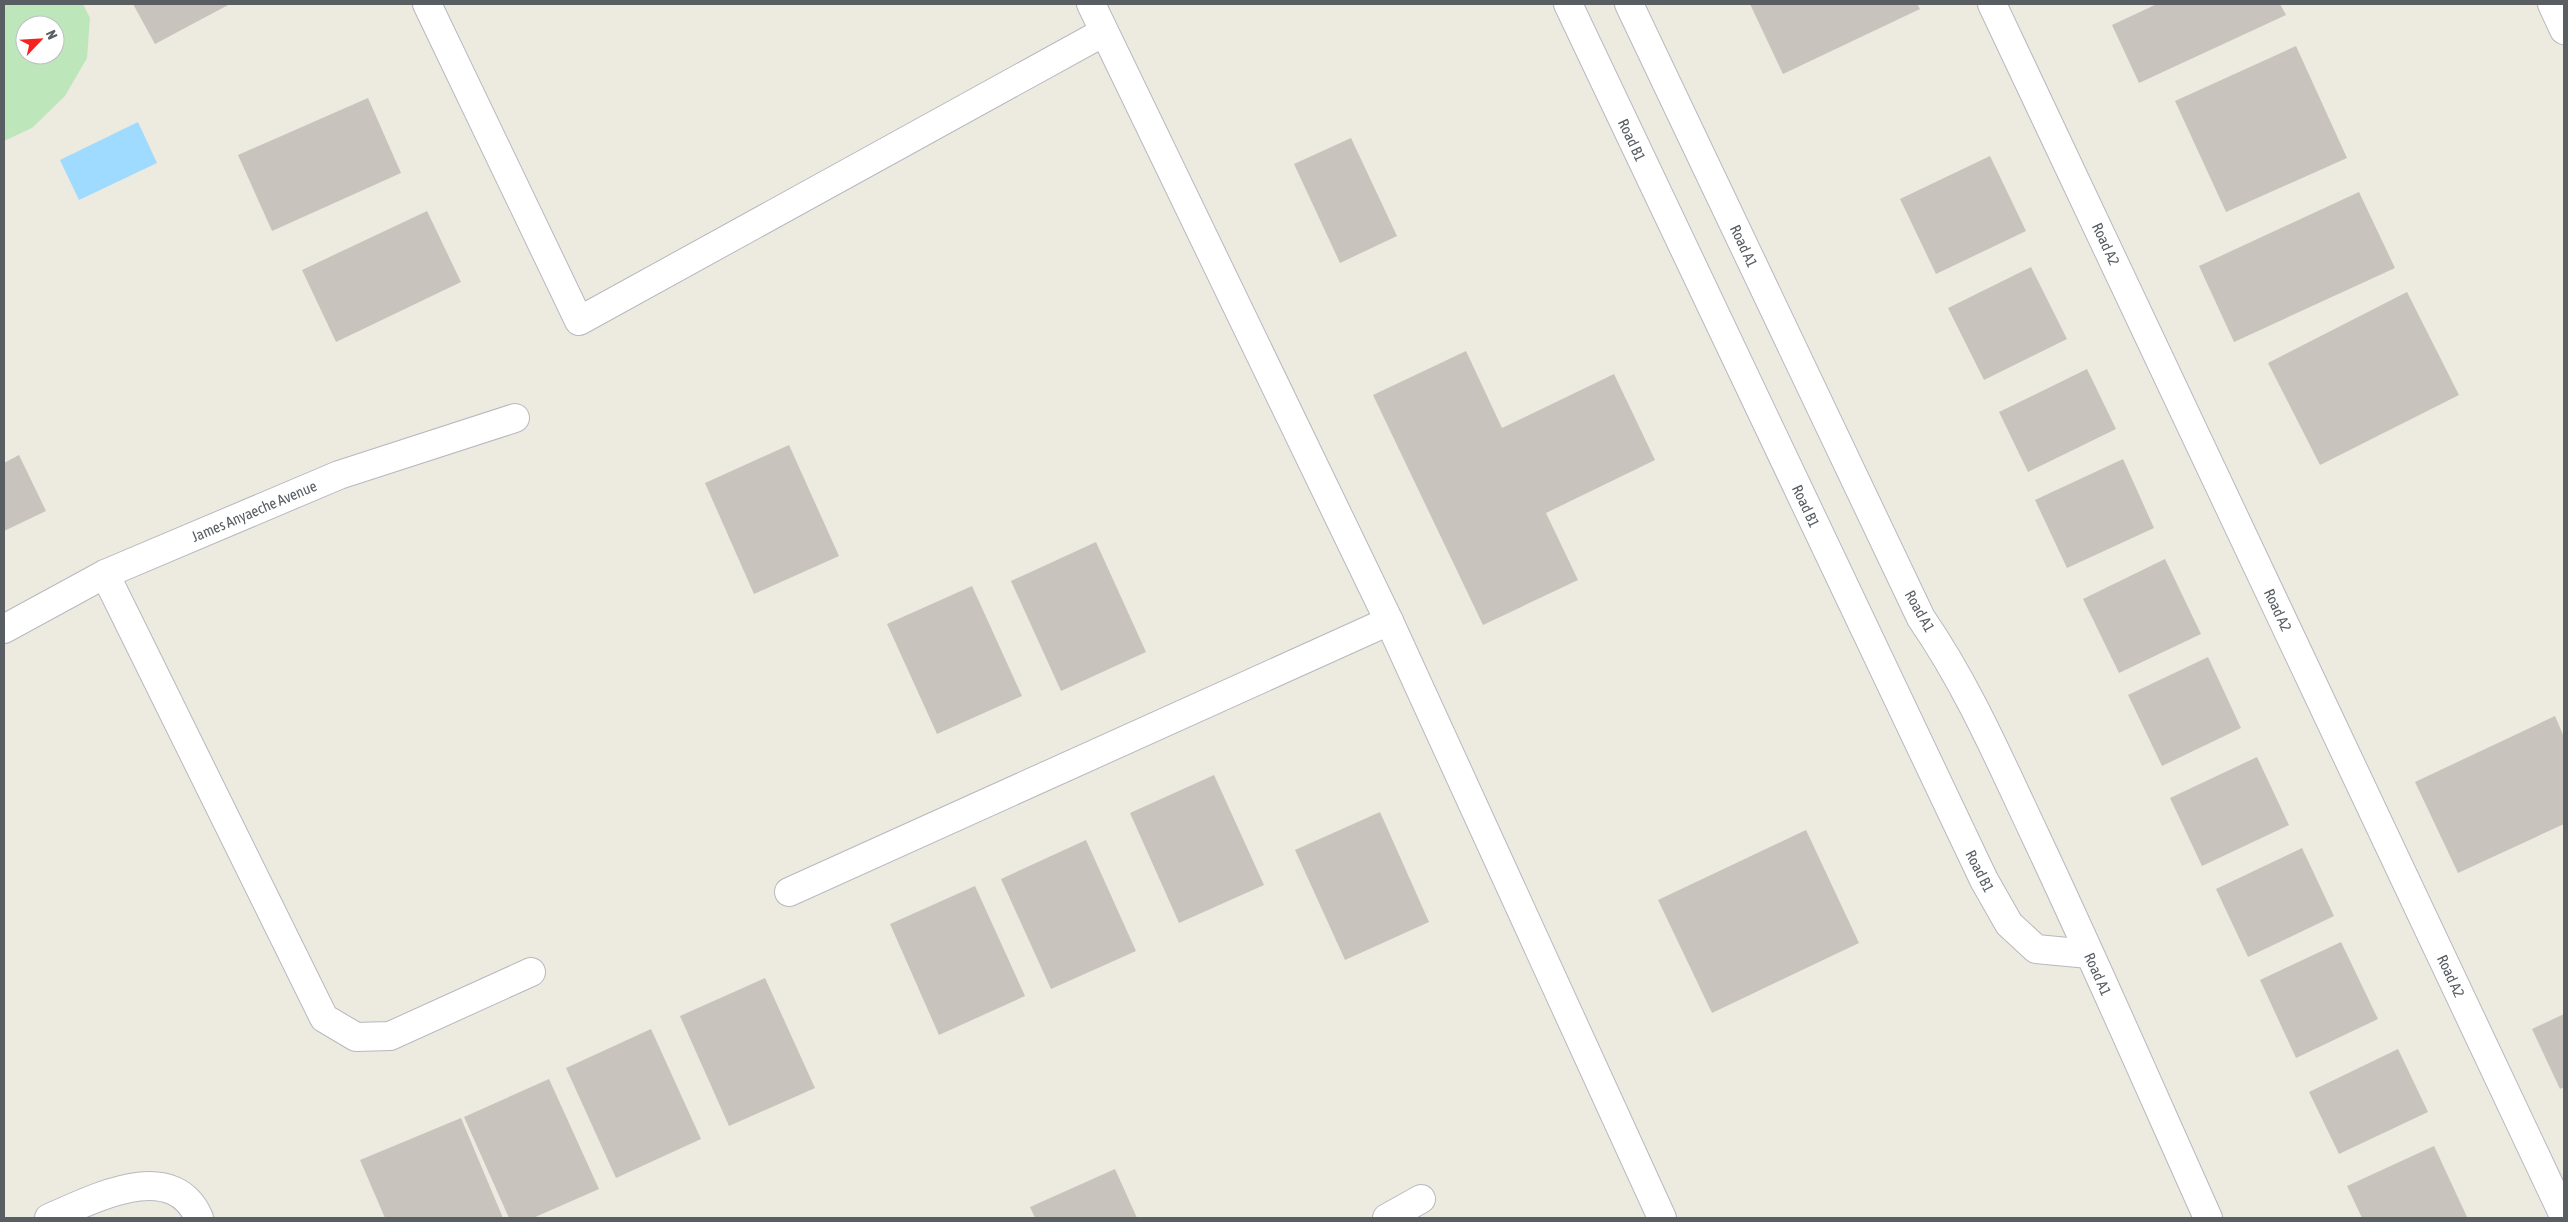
<svg xmlns="http://www.w3.org/2000/svg" width="2568" height="1222" font-family="'Asap Condensed',sans-serif">
	<style>
		.green { fill: #bde7ba; fill-rule: evenodd }
		.water { fill: #9fdaff }
		.building { fill: #c8c4bd }
		.lines { fill: none; stroke-linecap: round; stroke-linejoin: round }
		.street-casing { stroke: #b6b9be; stroke-width: 30 }
		.street { stroke: #fff; stroke-width: 28 }
		.labels { text-anchor: middle; dominant-baseline: central; stroke-width: 4; stroke-linejoin: round; paint-order: stroke }
		.street-label { font-size: 15px; fill: #595e63; stroke: #fff }
	</style>
	<rect width="100%" height="100%" fill="#edeae0"/>
	<!-- green -->
	<path class="green" d="M4 4H83L90 18 87 58 65 96 32 128 4 141ZM25 25H55V55H25Z"/>
	<!-- water -->
	<polygon class="water" points="138,122 157,163 79,200 60,160"/>
	<!-- building -->
	<g class="building">
		<polygon points="133,4 230,4 155,44"/>
		<polygon points="1750,4 1917,4 1920,9 1783,74"/>
		<polygon points="2157,4 2280,4 2286,15 2139,83 2112,25"/>
		<polygon points="2296,46 2347,158 2226,212 2175,101"/>
		<polygon points="368,98 401,173 272,231 238,155"/>
		<polygon points="1351,138 1397,236 1340,263 1294,164"/>
		<polygon points="1990,156 2026,231 1936,274 1900,199"/>
		<polygon points="2359,192 2395,268 2234,342 2199,266"/>
		<polygon points="427,211 461,282 336,342 302,270"/>
		<polygon points="2031,267 2067,339 1984,380 1948,308"/>
		<polygon points="2407,292 2459,395 2320,465 2268,363"/>
		<polygon points="1466,351 1502,428 1614,374 1655,460 1546,513 1578,580 1483,625 1373,395"/>
		<polygon points="2087,369 2116,429 2028,472 1999,412"/>
		<polygon points="789,445 839,556 754,594 705,483"/>
		<polygon points="19,455 46,511 4,531 4,463"/>
		<polygon points="2123,459 2154,528 2067,568 2035,500"/>
		<polygon points="1096,542 1146,652 1061,691 1011,581"/>
		<polygon points="2165,559 2201,634 2119,673 2083,599"/>
		<polygon points="972,586 1022,696 937,734 887,624"/>
		<polygon points="2208,657 2241,728 2162,766 2128,695"/>
		<polygon points="2555,716 2564,737 2564,824 2458,873 2415,782"/>
		<polygon points="2257,757 2289,825 2202,866 2170,798"/>
		<polygon points="1214,775 1264,885 1179,923 1130,813"/>
		<polygon points="1380,812 1429,922 1345,960 1295,850"/>
		<polygon points="1806,830 1859,943 1712,1013 1658,900"/>
		<polygon points="1086,840 1136,951 1051,989 1001,879"/>
		<polygon points="2302,848 2334,916 2248,957 2216,889"/>
		<polygon points="975,886 1025,996 939,1035 890,924"/>
		<polygon points="2341,942 2378,1019 2296,1058 2260,980"/>
		<polygon points="765,978 815,1088 729,1126 680,1016"/>
		<polygon points="2564,1014 2564,1087 2560,1089 2532,1029"/>
		<polygon points="651,1029 701,1139 616,1178 566,1068"/>
		<polygon points="2398,1049 2428,1112 2339,1154 2309,1092"/>
		<polygon points="549,1079 599,1189 533,1218 509,1218 464,1117"/>
		<polygon points="461,1118 503,1218 385,1218 360,1160"/>
		<polygon points="2434,1146 2467,1217 2362,1218 2347,1186"/>
		<polygon points="1115,1169 1137,1218 1035,1218 1030,1207"/>
	</g>
	<g class="lines">
		<defs>
			<g id="street">
				<polyline points="427,4 579,321 1104,32"/>
				<polyline points="1091,4 1389,621 1662,1218"/>
				<polyline points="1568,4 1984,880 2009,924 2036,949 2089,954"/>
				<path d="M1629 4 1921 618C1968 686 2000 761 2035 835 2095 962 2151 1091 2208 1218"/>
				<polyline points="1992,4 2564,1216"/>
				<polyline points="2552,4 2564,30"/>
				<polyline points="105,574 324,1018 356,1037 390,1036 531,972"/>
				<polyline points="4,629 105,574 339,475 515,418"/>
				<polyline points="789,892 1389,621"/>
				<path d="M49 1218C92 1200 172 1156 199 1218"/>
				<polyline points="1387,1218 1421,1199"/>
			</g>
		</defs>
		<!-- street casing -->
		<use href="#street" class="street-casing"/>
		<!-- street -->
		<use href="#street" class="street"/>
	</g>
	<g class="labels">
		<!-- street labels -->
		<g class="street-label">
			<text transform="translate(1632 140) rotate(65)">Road B1</text>
			<text transform="translate(2106 244) rotate(65)">Road A2</text>
			<text transform="translate(1744 246) rotate(65)">Road A1</text>
			<text transform="translate(1806 506) rotate(65)">Road B1</text>
			<text transform="translate(254 511) rotate(-23)">James Anyaeche Avenue</text>
			<text transform="translate(2278 610) rotate(65)">Road A2</text>
			<text transform="translate(1920 611) rotate(61)">Road A1</text>
			<text transform="translate(1980 871) rotate(63)">Road B1</text>
			<text transform="translate(2098 974) rotate(66)">Road A1</text>
			<text transform="translate(2451 976) rotate(65)">Road A2</text>
		</g>
	</g>
	<!-- border -->
	<rect width="2568" height="1222" fill="none" stroke="#595e63" stroke-width="10"/>
	<!-- north arrow -->
	<g transform="translate(40 40) rotate(65)"><circle r="24" fill="#ffffff" stroke="#bdbfc1"/>
	<path d="M0-4L9 19L0 12L-9 19Z" fill="#f6221e"/>
	<text y="-8" font-size="14" font-weight="bold" text-anchor="middle" fill="#595e63">N</text>
	</g>
</svg>
